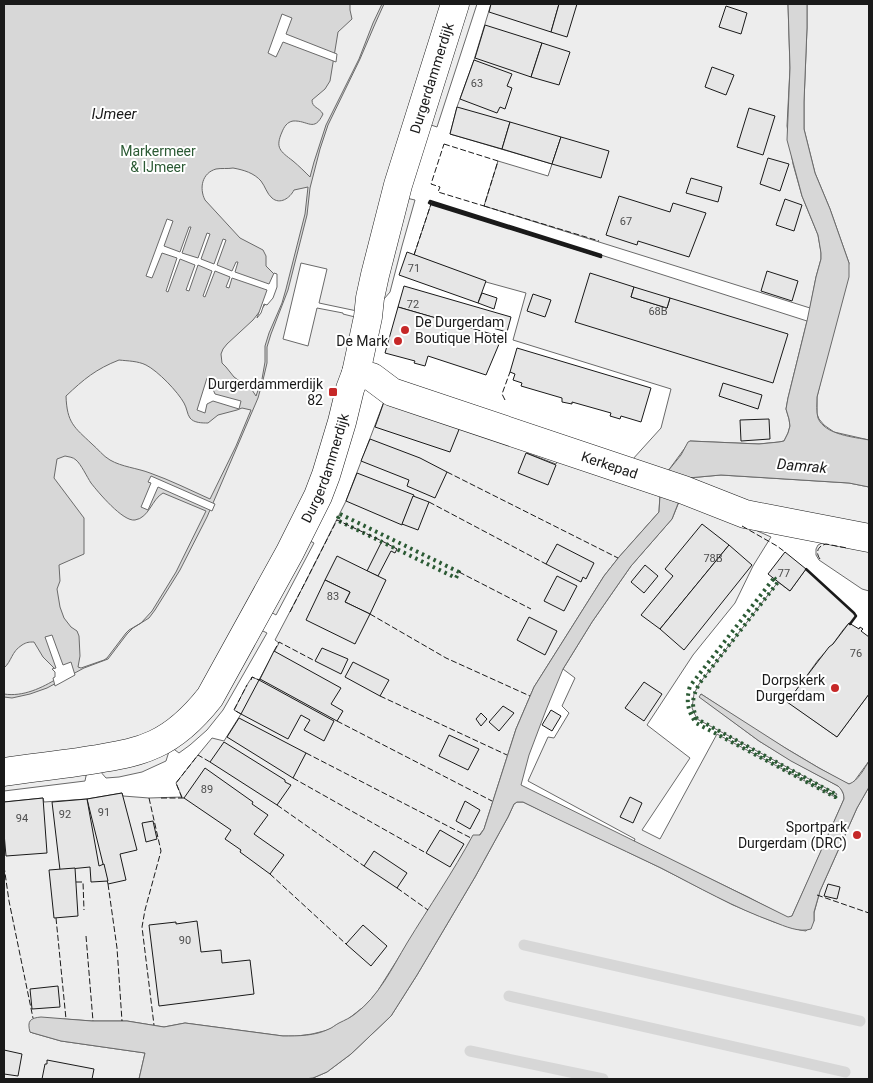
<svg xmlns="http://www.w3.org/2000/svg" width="873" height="1083" font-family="Roboto,sans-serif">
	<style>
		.built { fill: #ededed; stroke: #6a6a6a }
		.water { fill: #d7d7d7; stroke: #6a6a6a; fill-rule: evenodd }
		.pier { fill: #fff; stroke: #6a6a6a }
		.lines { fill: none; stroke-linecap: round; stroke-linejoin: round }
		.stream { stroke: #d7d7d7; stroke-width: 11 }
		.building { fill: #e6e6e6; stroke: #1a1a1a }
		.street-casing { stroke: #1a1a1a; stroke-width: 29 }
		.street { stroke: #fff; stroke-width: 28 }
		.hedge { stroke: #2b5a34; stroke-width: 4; stroke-dasharray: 2.5 4; stroke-linecap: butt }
		.fence { stroke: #1a1a1a; stroke-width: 1; stroke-dasharray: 6 2.5; stroke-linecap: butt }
		.wall { stroke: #1a1a1a; stroke-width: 2.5 }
		.poi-dot { fill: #c62828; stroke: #fff; stroke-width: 2 }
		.labels { text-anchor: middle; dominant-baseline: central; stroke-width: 4; stroke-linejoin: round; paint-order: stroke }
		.number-label { font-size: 11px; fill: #4d4d4d }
		.street-label { font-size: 14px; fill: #1a1a1a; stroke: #fff }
		.park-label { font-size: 14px; fill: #2b5a34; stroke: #fff }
		.poi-label { font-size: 14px; fill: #1a1a1a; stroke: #fff; text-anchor: end }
		.water-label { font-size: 15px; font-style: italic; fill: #1a1a1a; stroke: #fff }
	</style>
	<rect width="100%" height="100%" fill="#fff"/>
	<!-- built -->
	<g class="built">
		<polygon points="4,4 445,4 357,311 319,303 327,269 301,263 283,339 308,346 317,308 343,313 343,314 355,317 334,411 301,506 189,707 138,740 4,762"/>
		<polygon points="466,4 477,4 437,127 428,124"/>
		<polygon points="491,4 788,4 790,68 787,126 793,164 802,196 818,235 821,252 821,259 816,277 810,308 484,206 498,161 548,176 552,164 450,134 457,107 474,60"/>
		<polygon points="807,4 869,4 869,440 834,432 824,425 819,419 817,414 817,397 849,263 830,209 815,173 804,129 804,102 807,28"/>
		<polygon points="406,198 415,200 402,246 390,292 384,299 381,299"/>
		<polygon points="431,204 600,257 601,255 807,321 788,398 786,409 789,419 790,426 788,433 784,441 779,442 759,444 690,441 668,471 632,460 661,428 671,389 513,340 526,293 486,282 414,255"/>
		<polygon points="385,399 528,450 527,453 556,464 558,460 660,494 659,512 619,557 604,576 534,687 516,729 484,829 458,863 377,992 366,1005 348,1019 328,1030 312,1034 297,1036 283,1036 185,1023 164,1027 127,1021 92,1021 64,1019 30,1032 33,1033 61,1041 145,1053 139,1079 4,1079 4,802 43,798 44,802 87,799 122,793 123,796 149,798 182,797 176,783 198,755 212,738 224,741 241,714 234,710 247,685 252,677 259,680 279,643 275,640 306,581 346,501"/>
		<polygon points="721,475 849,483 869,487 869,526 770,509 688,478"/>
		<polygon points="681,497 771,537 753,566 735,603 693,655 647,725 690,758 642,830 660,839 717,734 835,797 837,794 697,719 692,708 694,694 699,684 778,582 790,591 806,569 854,613 856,616 850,624 849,623 843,630 833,644 818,660 788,702 837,737 869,694 869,761 853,783 849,784 844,782 819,768 760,733 701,694 700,697 759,741 792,761 838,786 841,789 844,795 844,799 811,874 792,916 788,918 748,897 634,842 635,839 528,781 548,737 554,738 569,713 562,706 575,678 563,669 592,622 631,566 672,519"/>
		<polygon points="308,540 314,543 276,615 269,611"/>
		<polygon points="822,543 869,550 869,591 862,589 819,560 816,555 816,549 818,545"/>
		<polygon points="259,629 267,633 223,710 207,730 190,745 179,753 171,747"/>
		<polygon points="170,748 166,761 142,772 119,777 106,778 99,770"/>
		<polygon points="87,771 85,781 4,791 4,782"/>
		<polygon points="869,787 869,1079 304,1079 313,1078 327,1072 351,1054 391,1016 417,975 475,877 508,817 514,804 517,802 523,802 659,867 733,905 774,922 800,930 806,931 814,921 814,913 820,891 857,808"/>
	</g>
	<!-- water -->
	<g class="water">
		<path d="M4 4H350V10L352 19 338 32 330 81 325 89 312 100C312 108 319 107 323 114 314 133 308 120 293 121 287 122 284 127 282 132 275 148 280 151 293 161 299 166 305 172 310 177L314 162 326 125 359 59 373 23 382 4H384L375 24 360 59 328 125 320 149 310 188 307 215 288 290 271 334 267 347V363L263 380 258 398 207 517 180 570 155 610 149 618 133 628 127 634 108 659 84 668 47 688 30 694 12 698 4 697V694C23 697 42 688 58 678L57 671 43 657 34 642C29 642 27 642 22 645 11 652 12 661 4 668ZM233 168C244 170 254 173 261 181 265 186 267 194 272 198 280 205 290 198 294 190L308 187 305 214 286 289 282 303 269 333 265 346V362L262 379 256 396 252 390 234 377 226 367 222 363 221 354 223 349 227 344 253 320 271 297 275 275 266 266V256L263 250 240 238 205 200C199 188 202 173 216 169 221 168 228 169 233 168ZM119 360C128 361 138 361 146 365 158 371 178 392 184 403 187 408 187 414 190 418 194 423 202 423 208 423L218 415 237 410 242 408 251 410 236 446 210 499C190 490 170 480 150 473 137 468 122 467 110 460 103 456 98 449 92 444 74 427 67 423 66 396 84 379 96 369 119 360ZM65 456C69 457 73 457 76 460 81 464 87 477 91 483 98 492 123 522 135 520 149 518 152 499 163 493L206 511 176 572 152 611 141 623 129 630 126 633 107 658 104 660 81 668 78 667 80 656 79 636 77 631 71 627 64 618 60 607 57 589 60 581 59 565 84 554V518L54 478 57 459Z"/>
		<path d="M788 4H807V28L804 102V129L815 173 830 209 849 263V277L817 397C817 403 816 412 818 418 825 435 854 437 869 440V487L849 483 721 475 688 478 672 519 631 566 592 622 563 669 546 710 529 755 521 785 788 917 792 916 844 799C844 793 842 790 838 786L791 761 759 741 699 697 701 694 787 749 819 768 849 784C858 781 864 769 869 761V787L857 808 820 891 814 912V921L811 929C800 933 784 926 774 922 735 908 698 887 661 868 615 846 569 825 523 802H517L514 804 508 817 475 877 417 975 391 1016 351 1054 327 1072 313 1078 304 1079H139L145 1053 61 1041 33 1033 30 1032C27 1021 30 1018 41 1017L92 1021H127L164 1027 185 1023 283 1036C298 1036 315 1036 329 1029 332 1028 335 1025 339 1023 345 1020 350 1018 355 1014 379 996 392 968 407 943 429 907 453 872 473 835H480L484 829 516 729 534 687 604 576 619 557 659 512 660 495 668 471 681 455 688 442 690 441 759 444 779 442 784 441 788 433 790 426 789 419 786 409 788 398 807 321 816 277 821 259V253L818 235 802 196 787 140 790 68Z"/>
	</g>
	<!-- pier -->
	<g class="pier">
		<polygon points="282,14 292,18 286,34 337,54 336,62 283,42 276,57 268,53"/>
		<polygon points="167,219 173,221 164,246 180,252 189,227 191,227 182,253 198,258 207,233 210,234 201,259 214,264 223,239 226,240 217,265 232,271 236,262 238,262 235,272 269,284 274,273 277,274 277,287 273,298 267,305 264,304 261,313 257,318 267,290 232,278 229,288 226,287 230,277 215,271 205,297 203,296 212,271 198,265 189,291 186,290 195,265 180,259 168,292 166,291 177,258 162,253 152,278 146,276"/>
		<polygon points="207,378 214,380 212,387 215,394 241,401 239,409 213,401 207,404 205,413 197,410"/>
		<polygon points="151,476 215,504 212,511 158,487 148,510 141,507 151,483 148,482"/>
		<polygon points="52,635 63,665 71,662 75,675 55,686 53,678 55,677 55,672 52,669 56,668 45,637"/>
	</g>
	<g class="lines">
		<!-- stream -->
		<g class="stream">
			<polyline points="524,945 860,1021"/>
			<polyline points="509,996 845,1072"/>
			<polyline points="470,1051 603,1079"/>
		</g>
	</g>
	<!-- building -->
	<g class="building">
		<polygon points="491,4 559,4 551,32 489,12"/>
		<polygon points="559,4 577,4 567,37 551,32"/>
		<polygon points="726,6 747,13 741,34 719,27"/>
		<polygon points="485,25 542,43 531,77 475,58"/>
		<polygon points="542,43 570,52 559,85 531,77"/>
		<polygon points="474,60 512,74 507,86 512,88 505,109 500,107 497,113 460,99"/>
		<polygon points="712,67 734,75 726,95 705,87"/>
		<polygon points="457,107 510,122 502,149 450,134"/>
		<polygon points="749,108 775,116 763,155 737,147"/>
		<polygon points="510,122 561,137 552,164 502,149"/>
		<polygon points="561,137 609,151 601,178 552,164"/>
		<polygon points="768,158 789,164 780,191 760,184"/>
		<polygon points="691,178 722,187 718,202 686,193"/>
		<polygon points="619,196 670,212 673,203 706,213 689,257 638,241 637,245 606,235"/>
		<polygon points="785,199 802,205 794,231 776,225"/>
		<polygon points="407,252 486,281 478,303 399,275"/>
		<polygon points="767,271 798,281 792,301 761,291"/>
		<polygon points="590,273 634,287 631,297 667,308 670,298 788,334 773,383 575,322"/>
		<polygon points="404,286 511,317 507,332 464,320 463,326 398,307"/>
		<polygon points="634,287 670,298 667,308 631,297"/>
		<polygon points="482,293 497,298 494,309 478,303"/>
		<polygon points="533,294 551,300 545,317 527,311"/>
		<polygon points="398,307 502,337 486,375 428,356 425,366 414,363 415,361 385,353"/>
		<polygon points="517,348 651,388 641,422 621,416 620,419 610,416 611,413 572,402 572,404 562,402 562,398 521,386 522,383 513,380 515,374 510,372"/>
		<polygon points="723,383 762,395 758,409 719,396"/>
		<polygon points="385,399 460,427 450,452 375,427"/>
		<polygon points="769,419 770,439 741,441 740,420"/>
		<polygon points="370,439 420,458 447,472 435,498 407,486 409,480 361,461"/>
		<polygon points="526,453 556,465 548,485 518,473"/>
		<polygon points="357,473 414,495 402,525 346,501"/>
		<polygon points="413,496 429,502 418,530 402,524"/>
		<polygon points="702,524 729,545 660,629 641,615 673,576 665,569"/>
		<polygon points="382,541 397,549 395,553 391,551 378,576 367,571"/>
		<polygon points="557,544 594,563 586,579 583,577 581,582 546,564"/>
		<polygon points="729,545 752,565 684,650 660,629"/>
		<polygon points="785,552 806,569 790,591 768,574"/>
		<polygon points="337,556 386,580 370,614 345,602 350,592 325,580"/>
		<polygon points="645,565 658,576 644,593 631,582"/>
		<polygon points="557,576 577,586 564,611 544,601"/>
		<polygon points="325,580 350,592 345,602 370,614 355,644 306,620"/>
		<polygon points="529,617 557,631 545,655 517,640"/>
		<polygon points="849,623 859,629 860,627 863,629 861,631 869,637 869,694 837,737 787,702 819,660 829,647 833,644"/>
		<polygon points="322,648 348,659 341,674 315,661"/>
		<polygon points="274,651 341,688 331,704 343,711 337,721 260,679"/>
		<polygon points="353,662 389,680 380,696 345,677"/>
		<polygon points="259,680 334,721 324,741 304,730 310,720 301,715 288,739 241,714"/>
		<polygon points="644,682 662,694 644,721 625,708"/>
		<polygon points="503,706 514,713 499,731 489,722"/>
		<polygon points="551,710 561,716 552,731 542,725"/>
		<polygon points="481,713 487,719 481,726 476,719"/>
		<polygon points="239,718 306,753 293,778 227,737"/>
		<polygon points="449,735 479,749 468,770 439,756"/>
		<polygon points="224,742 285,780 285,782 291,785 277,805 210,762"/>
		<polygon points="205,768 253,802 252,804 268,815 254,834 284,855 270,874 240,852 241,850 225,839 231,830 184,798"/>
		<polygon points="122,793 137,850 120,854 126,880 108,884 87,799"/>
		<polygon points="630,797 642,803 633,823 620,817"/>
		<polygon points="43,798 47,853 6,856 4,833 4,802"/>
		<polygon points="87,799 99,866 104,864 108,881 91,882 90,867 60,870 52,802"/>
		<polygon points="465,801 480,810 470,829 456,821"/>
		<polygon points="153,821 157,839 146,842 142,823"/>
		<polygon points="440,830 464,844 450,867 426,853"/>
		<polygon points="374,851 407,873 397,888 364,866"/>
		<polygon points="75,868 78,916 54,918 49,870"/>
		<polygon points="828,884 840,887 837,899 824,896"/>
		<polygon points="197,921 201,952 221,950 222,963 250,960 254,994 159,1006 149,925 176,922 176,924"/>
		<polygon points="363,925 387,946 371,966 346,944"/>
		<polygon points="58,986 60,1007 32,1009 30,989"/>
		<polygon points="4,1050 22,1054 18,1076 4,1074"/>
		<polygon points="47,1060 94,1069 92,1079 42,1079 45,1064 47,1064"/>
	</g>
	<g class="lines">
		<defs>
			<g id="street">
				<path id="s1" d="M356 373 372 377 392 392 684 490 745 514 869 538"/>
				<path id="s2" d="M4 772C37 767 70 764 103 758 121 755 138 752 155 744 177 734 195 716 210 697L290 552 318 496 326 475 342 422 350 389 356 373 368 317 370 298 375 275 398 185 455 4"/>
			</g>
		</defs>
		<!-- street casing -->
		<use href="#street" class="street-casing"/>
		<!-- street -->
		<use href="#street" class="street"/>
		<!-- hedge -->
		<g class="hedge">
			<polygon points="340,514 459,572 456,578 337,520"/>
			<path d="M774 578 778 582 699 684C692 698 691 705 697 719L837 795 835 797 696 723C687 710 686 700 690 686Z"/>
		</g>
		<!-- fence -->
		<g class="fence">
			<polygon points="444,144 498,161 484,206 438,192 440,187 431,184"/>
			<polyline points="484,206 599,241"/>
			<polyline points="414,255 431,204 434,205"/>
			<polyline points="505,400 502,394 510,372"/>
			<polyline points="447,472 618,558"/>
			<polyline points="429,502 546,564"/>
			<polyline points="742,526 777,546 785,552"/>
			<path d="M820 559C815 552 818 546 826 544L847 548"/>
			<polyline points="806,569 854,613 856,616 850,624"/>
			<polyline points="459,572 531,609"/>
			<polyline points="290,612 337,520 382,541"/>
			<polyline points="370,614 446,658 530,696"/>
			<polyline points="274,651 279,642 315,661"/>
			<polyline points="251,680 252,677 259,680 260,679"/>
			<polyline points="380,696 507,755"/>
			<polyline points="241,714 234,710 247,685"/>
			<polyline points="337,721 492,801"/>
			<polyline points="306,753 471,838"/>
			<polyline points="293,778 426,853"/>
			<polyline points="149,798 161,851 145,910 142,927 154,1025"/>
			<polyline points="161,798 184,798"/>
			<polyline points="182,798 176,783 198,755 210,762"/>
			<polyline points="277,805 364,866"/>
			<polyline points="4,866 9,901 33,1018"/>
			<polyline points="270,874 346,944"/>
			<polyline points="76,882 83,882 84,910"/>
			<polyline points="108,884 117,948 122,1021"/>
			<polyline points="397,888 428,910"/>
			<polyline points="817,895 869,913"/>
			<polyline points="56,918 66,1019"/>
			<polyline points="86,936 93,1021"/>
		</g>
		<!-- wall -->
		<g class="wall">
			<polygon points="430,201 601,255 601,257 431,204 429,203"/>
			<polyline points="806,569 854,613 856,616 850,624"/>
		</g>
	</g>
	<!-- markers -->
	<g class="poi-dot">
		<circle cx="405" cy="330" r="5"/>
		<circle cx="398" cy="341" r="5"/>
		<rect x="328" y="387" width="10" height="10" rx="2.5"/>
		<circle cx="835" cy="688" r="5"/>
		<circle cx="857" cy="835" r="5"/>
	</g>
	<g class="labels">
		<!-- number labels -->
		<g class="number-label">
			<text x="477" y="83">63</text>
			<text x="626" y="221">67</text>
			<text x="414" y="268">71</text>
			<text x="413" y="304">72</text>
			<text x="658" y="311">68B</text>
			<text x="713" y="558">78B</text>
			<text x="784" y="573">77</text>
			<text x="333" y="596">83</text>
			<text x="856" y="653">76</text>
			<text x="207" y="789">89</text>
			<text x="104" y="812">91</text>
			<text x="65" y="814">92</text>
			<text x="22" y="818">94</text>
			<text x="185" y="940">90</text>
		</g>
		<!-- street labels -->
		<g class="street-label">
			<text stroke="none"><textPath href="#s2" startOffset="889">Durgerdammerdijk</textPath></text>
			<text stroke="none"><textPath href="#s1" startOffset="271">Kerkepad</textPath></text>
			<text stroke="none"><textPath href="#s2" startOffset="484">Durgerdammerdijk</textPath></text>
		</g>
		<!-- park labels -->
		<g class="park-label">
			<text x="158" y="151">Markermeer<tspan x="158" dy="16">&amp; IJmeer</tspan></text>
		</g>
		<!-- poi labels -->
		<g class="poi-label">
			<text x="415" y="322" text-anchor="start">De Durgerdam<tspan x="415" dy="16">Boutique Hotel</tspan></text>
			<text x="388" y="341">De Mark</text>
			<text x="323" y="384">Durgerdammerdijk<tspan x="323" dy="16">82</tspan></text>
			<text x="825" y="680">Dorpskerk<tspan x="825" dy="16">Durgerdam</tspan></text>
			<text x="847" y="827">Sportpark<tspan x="847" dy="16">Durgerdam (DRC)</tspan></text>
		</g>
		<!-- water labels -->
		<g class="water-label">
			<text x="114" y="114">IJmeer</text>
			<text transform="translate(802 466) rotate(5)">Damrak</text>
		</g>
	</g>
	<!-- border -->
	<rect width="873" height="1083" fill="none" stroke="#1a1a1a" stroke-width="10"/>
</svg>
